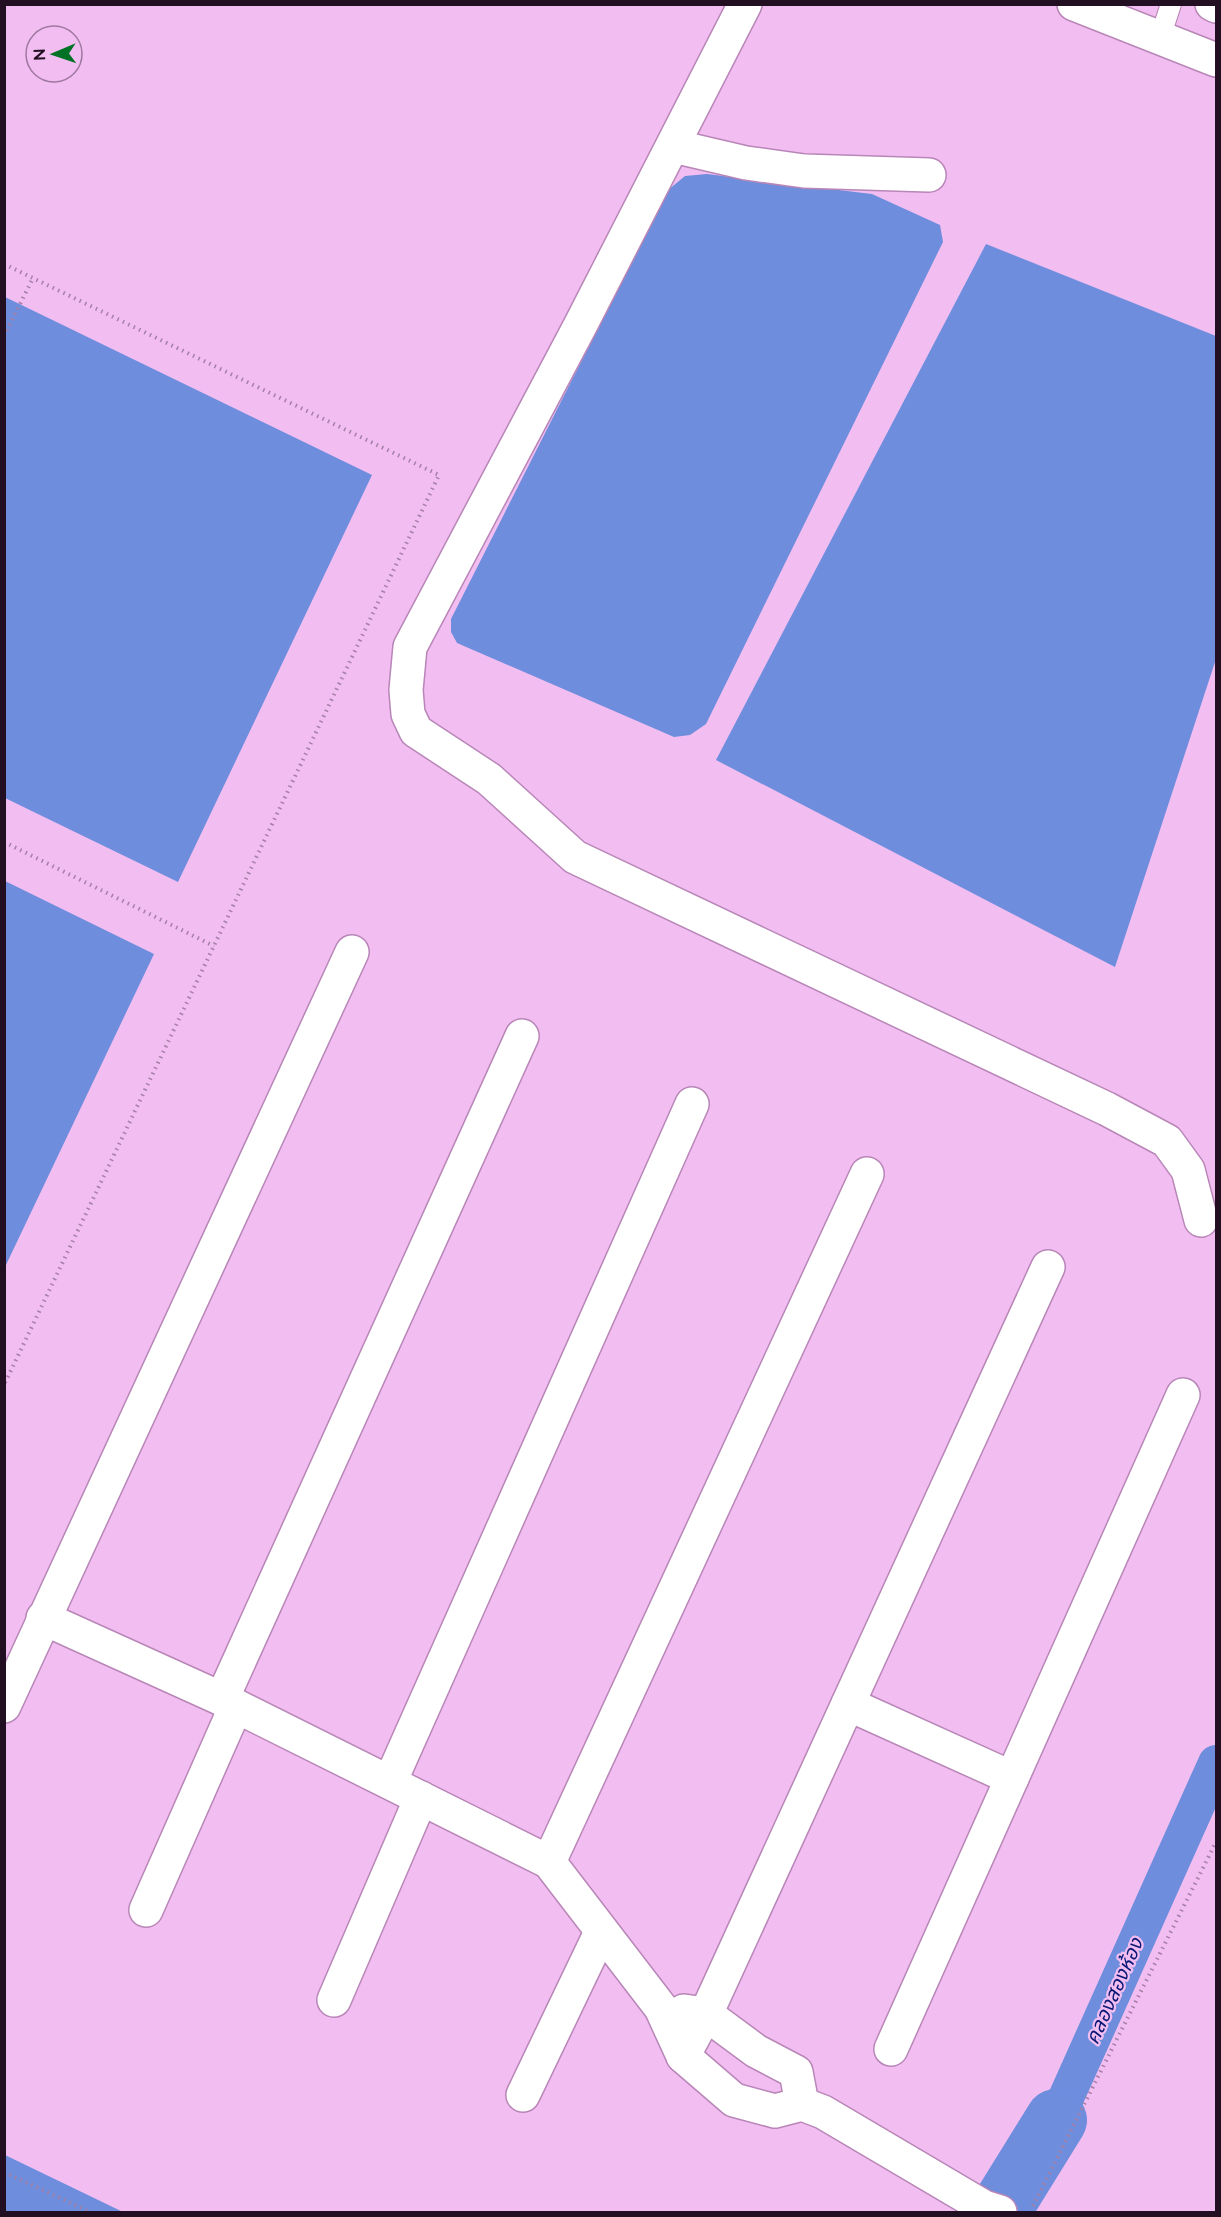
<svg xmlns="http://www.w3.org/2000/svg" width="1221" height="2217" font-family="Raleway,'Noto Sans Thai',sans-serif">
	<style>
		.water { fill: #6e8ddd }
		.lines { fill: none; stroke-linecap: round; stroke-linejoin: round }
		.canal { stroke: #6e8ddd; stroke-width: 36 }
		.river { stroke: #6e8ddd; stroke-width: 62 }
		.service-casing { stroke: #b886b7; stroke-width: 22 }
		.minor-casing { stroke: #b886b7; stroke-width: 36 }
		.secondary-casing { stroke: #b886b7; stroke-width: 36 }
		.path { stroke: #a67fa6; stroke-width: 4; stroke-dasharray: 1.5 4.5; stroke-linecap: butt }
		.service { stroke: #fff; stroke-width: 20 }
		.minor { stroke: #fff; stroke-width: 33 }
		.secondary { stroke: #fff; stroke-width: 33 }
		.labels { text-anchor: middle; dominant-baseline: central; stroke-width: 4.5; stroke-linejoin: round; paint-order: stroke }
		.water-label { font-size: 20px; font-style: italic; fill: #0a1774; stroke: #f2bef2 }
	</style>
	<rect width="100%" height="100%" fill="#f2bef2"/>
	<!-- water -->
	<g class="water">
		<polygon points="707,174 872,194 940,225 943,242 706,724 690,735 674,737 457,643 451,632 451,619 668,190 685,176"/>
		<polygon points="986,244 1216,336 1216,659 1115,967 716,760"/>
		<polygon points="5,297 372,475 178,882 5,798"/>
		<polygon points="5,881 154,954 5,1267"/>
		<polygon points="4,2155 5,2155 123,2212 5,2212"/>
	</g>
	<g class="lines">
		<!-- canal -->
		<polyline class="canal" points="1056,2120 1216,1763"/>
		<!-- river -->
		<polyline class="river" points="999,2212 1056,2120"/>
		<defs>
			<polyline id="service" points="1160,38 1171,4"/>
			<g id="minor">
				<polyline points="745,4 580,326 410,647 406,690 408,714 416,731 489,779 575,857 1107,1109 1167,1141 1188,1170 1201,1220"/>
				<polyline points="673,146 746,163 804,171 929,175"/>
				<polyline points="43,1618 222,1699 549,1862 661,2008 683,2056 734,2100 775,2111 802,2104 823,2112 984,2207 1000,2212"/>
				<polyline points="222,1699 522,1036"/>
				<polyline points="848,1704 1012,1778"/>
				<polyline points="4,1706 352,952"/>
				<polyline points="390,1782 692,1104"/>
				<polyline points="549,1862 867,1174"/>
				<polyline points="146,1910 236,1706"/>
				<polyline points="334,2000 421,1798"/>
				<polyline points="684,2011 706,2014 756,2051 796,2072 802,2104"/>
				<polyline points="891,2049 1183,1395"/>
				<polyline points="683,2056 706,2014 1048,1267"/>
				<polyline points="523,2095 601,1932"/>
			</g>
			<g id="secondary">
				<polyline points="1074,4 1216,60"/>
				<polyline points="1212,4 1216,6"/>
			</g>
		</defs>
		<!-- service casing -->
		<use href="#service" class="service-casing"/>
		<!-- minor casing -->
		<use href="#minor" class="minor-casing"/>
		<!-- secondary casing -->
		<use href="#secondary" class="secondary-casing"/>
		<!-- path -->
		<g class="path">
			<polyline points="4,264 439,475 4,1385"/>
			<polyline points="4,336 33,278"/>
			<polyline points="4,842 214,946"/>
			<polyline points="4,2172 90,2212"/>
			<polyline points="1033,2206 1216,1842"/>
		</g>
		<!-- service -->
		<use href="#service" class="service"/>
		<!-- minor -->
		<use href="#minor" class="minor"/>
		<!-- secondary -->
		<use href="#secondary" class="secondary"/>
	</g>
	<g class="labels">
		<!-- water labels -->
		<g class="water-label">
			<text transform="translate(1114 1991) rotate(-66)">คลองสองห้อง</text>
		</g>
	</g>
	<!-- border -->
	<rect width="1221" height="2217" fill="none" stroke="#221022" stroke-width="12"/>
	<!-- north arrow -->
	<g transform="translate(54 54) rotate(268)"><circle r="28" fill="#f2bef2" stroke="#9f789f" stroke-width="1.5"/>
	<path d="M0-4.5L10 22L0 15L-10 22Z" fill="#007226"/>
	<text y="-9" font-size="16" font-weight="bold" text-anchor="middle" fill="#221022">N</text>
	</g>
</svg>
